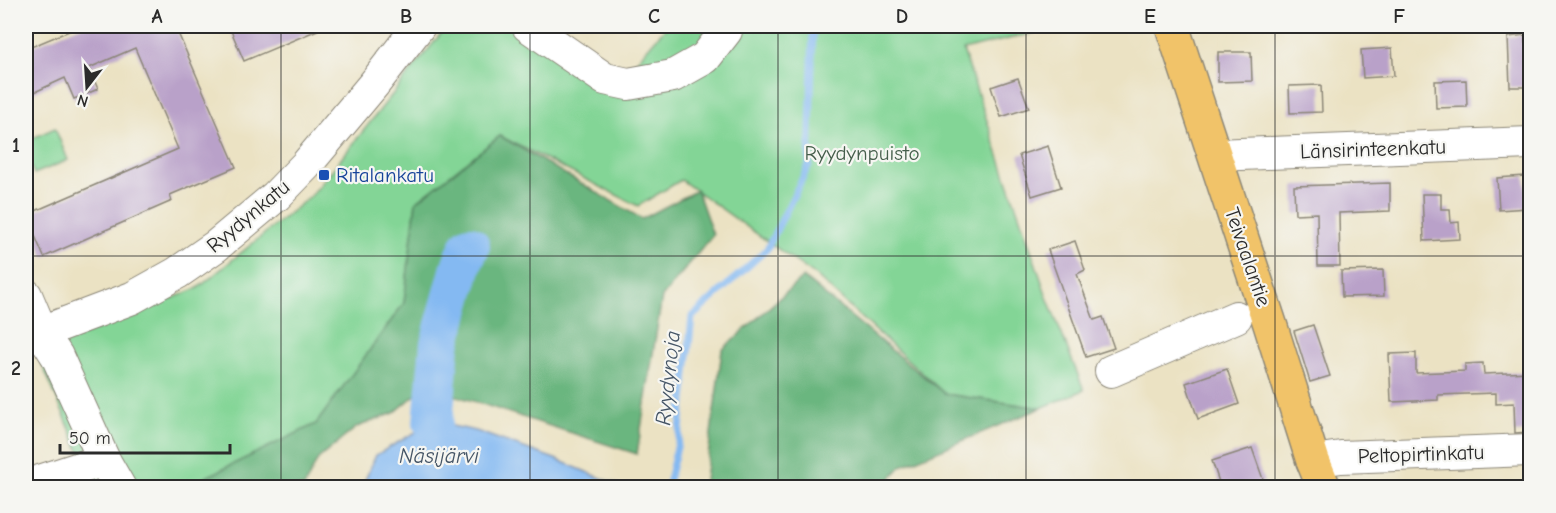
<svg xmlns="http://www.w3.org/2000/svg" width="1556" height="513" font-family="'Comic Neue',sans-serif">
	<style>
		.green { fill: #83d596; stroke: #578060; stroke-width: 1.5 }
		.forest { fill: #6ab67f; stroke: #4a7055; stroke-width: 1.5 }
		.water { fill: #84b9f2; stroke: #58728e; stroke-width: 1.5 }
		.lines { fill: none; stroke-linecap: round; stroke-linejoin: round }
		.stream { stroke: #84b9f2; stroke-width: 7 }
		.river { stroke: #84b9f2; stroke-width: 40 }
		.building { fill: #b9a1c9 }
		.minor-casing { stroke: #8b8677; stroke-width: 34 }
		.major-casing { stroke: #8b8677; stroke-width: 36 }
		.minor { stroke: #fff; stroke-width: 32 }
		.major { stroke: #f1c369; stroke-width: 33 }
		.grid { fill: none; stroke: #2b2b2b; stroke-width: 1.5; stroke-opacity: 0.55 }
		.transit-dot { fill: #1a4fb4; stroke: #f6f6f2; stroke-width: 2 }
		.labels { text-anchor: middle; dominant-baseline: central; stroke-width: 4.5; stroke-linejoin: round; paint-order: stroke }
		.street-label { font-size: 21px; fill: #2b2b2b; stroke: #f6f6f2 }
		.park-label { font-size: 21px; fill: #455e4b; stroke: #f6f6f2 }
		.transit-label { font-size: 21px; fill: #164399; stroke: #f6f6f2; text-anchor: start }
		.water-label { font-size: 22px; font-style: italic; fill: #465667; stroke: #f6f6f2 }
		.neatline { fill: none; stroke: #2b2b2b; stroke-width: 2 }
		.grid-label { font-size: 20px; text-anchor: middle; font-weight: bold; fill: #2b2b2b }
	</style>
	<rect width="100%" height="100%" fill="#f6f6f2"/>
	<filter id="ink" filterUnits="userSpaceOnUse"><feTurbulence type="fractalNoise" baseFrequency=".0167" numOctaves="2"/><feDisplacementMap in="SourceGraphic" scale="12" xChannelSelector="R" yChannelSelector="G"/><feConvolveMatrix kernelMatrix="1 2 1 2 8 2 1 2 1" color-interpolation-filters="sRGB"/></filter>
	<filter id="wash" filterUnits="userSpaceOnUse"><feTurbulence type="fractalNoise" baseFrequency=".008" numOctaves="4" result="noise"/><feDisplacementMap in="SourceGraphic" scale="24" xChannelSelector="R" yChannelSelector="G"/><feGaussianBlur stdDeviation="1.35" result="paint"/><feColorMatrix in="noise" values="0 0 0 0 0 0 0 0 0 0 0 0 0 0 0 0 0 1.4 0 .05"/><feComposite in="paint" operator="in"/></filter>
	<g filter="url(#wash)">
		<rect width="100%" height="100%" fill="#ebe2c3"/>
		<!-- green -->
		<g class="green">
			<polygon points="447,26 550,26 625,74 667,26 1061,26 963,50 1047,297 1084,390 1041,408 945,394 816,276 681,180 638,206 500,136 416,202 404,303 316,424 186,487 95,487 37,353 198,288 313,194"/>
			<polygon points="55,128 68,160 34,174 26,155 26,141"/>
		</g>
		<!-- forest -->
		<g class="forest">
			<polygon points="500,136 642,219 697,190 713,235 662,297 637,454 426,386 394,413 357,427 318,459 304,487 186,487 316,424 404,303 416,202"/>
			<polygon points="803,277 945,394 1041,408 901,466 883,487 704,487 722,350"/>
		</g>
		<!-- water -->
		<polygon class="water" points="433,422 476,431 555,459 623,487 362,487 376,455"/>
		<g class="lines">
			<!-- stream -->
			<polyline class="stream" points="667,488 679,439 692,317 767,249 809,165 813,26"/>
			<!-- river -->
			<polyline class="river" points="433,422 440,344 462,264 470,246"/>
		</g>
		<g id="blocks">
			<!-- building -->
			<g class="building">
				<polygon points="81,26 175,26 236,167 170,195 172,201 44,257 26,215 178,149 135,48 89,68 98,89 74,99 65,78 26,96 26,49"/>
				<polygon points="229,26 327,26 244,61"/>
				<polygon points="1525,35 1525,43 1530,43 1530,69 1526,70 1526,87 1510,87 1508,37"/>
				<polygon points="1392,48 1394,76 1363,78 1361,50"/>
				<polygon points="1218,52 1251,52 1252,81 1218,82"/>
				<polygon points="1018,78 1029,108 1001,117 991,87"/>
				<polygon points="1466,80 1467,107 1436,108 1435,81"/>
				<polygon points="1321,85 1322,112 1290,113 1289,86"/>
				<polygon points="1048,146 1061,187 1032,196 1019,155"/>
				<polygon points="1525,176 1527,208 1499,210 1497,178"/>
				<polygon points="1390,183 1390,211 1339,213 1340,266 1318,266 1317,213 1295,214 1294,186"/>
				<polygon points="1422,194 1441,194 1441,209 1450,209 1451,223 1459,222 1460,239 1424,241"/>
				<polygon points="1075,241 1085,270 1077,274 1094,320 1103,317 1114,348 1086,357 1048,250"/>
				<polygon points="1383,270 1384,296 1342,297 1341,271"/>
				<polygon points="1313,325 1330,376 1310,382 1294,331"/>
				<polygon points="1416,353 1416,373 1465,371 1465,364 1483,363 1484,374 1530,372 1530,432 1515,433 1514,403 1496,404 1496,393 1438,395 1438,400 1391,402 1389,354"/>
				<polygon points="1227,369 1239,404 1198,419 1186,383"/>
				<polygon points="1252,448 1264,482 1247,488 1221,488 1212,461"/>
			</g>
		</g>
	</g>
	<g filter="url(#ink)">
		<use href="#blocks" fill-opacity="0" stroke="#8b8677" stroke-width="1.5"/>
		<g class="lines">
			<defs>
				<g id="minor">
					<polyline points="528,26 605,79 628,84 673,76 705,58 726,31"/>
					<polyline points="1215,155 1530,143"/>
					<polyline points="26,295 42,333 57,356 104,460 120,488"/>
					<polyline points="26,338 132,298 177,273 216,246 276,196 306,165 374,84 419,26"/>
					<polyline points="1111,371 1236,317"/>
					<polyline points="1313,461 1341,457 1530,450"/>
					<polyline points="37,482 104,460"/>
				</g>
				<polyline id="major" points="1172,26 1270,324 1313,461 1324,488"/>
			</defs>
			<!-- minor casing -->
			<use href="#minor" class="minor-casing"/>
			<!-- major casing -->
			<use href="#major" class="major-casing"/>
			<!-- minor -->
			<use href="#minor" class="minor"/>
			<!-- major -->
			<use href="#major" class="major"/>
		</g>
	</g>
	<!-- grid -->
	<path class="grid" d="M281 26V488M530 26V488M778 26V488M1026 26V488M1275 26V488M26 256H1530"/>
	<!-- markers -->
	<rect class="transit-dot" x="318" y="169" width="12" height="12" rx="3"/>
	<g class="labels">
		<!-- street labels -->
		<g class="street-label">
			<text transform="translate(1373 149) rotate(-2)">Länsirinteenkatu</text>
			<text transform="translate(248 216) rotate(-40)">Ryydynkatu</text>
			<text transform="translate(1248 257) rotate(71)">Teivaalantie</text>
			<text transform="translate(1421 454) rotate(-2)">Peltopirtinkatu</text>
		</g>
		<!-- park labels -->
		<g class="park-label">
			<text x="862" y="153">Ryydynpuisto</text>
		</g>
		<!-- transit labels -->
		<g class="transit-label">
			<text x="336" y="175">Ritalankatu</text>
		</g>
		<!-- water labels -->
		<g class="water-label">
			<text transform="translate(668 378) rotate(-84)">Ryydynoja</text>
			<text x="439" y="456">Näsijärvi</text>
		</g>
	</g>
	<!-- margin -->
	<rect width="1556" height="513" fill="none" stroke="#f6f6f2" stroke-width="66"/>
	<!-- north arrow -->
	<g transform="translate(87 87) rotate(197)" stroke="#f6f6f2" stroke-width="4.5" paint-order="stroke">
	<path d="M0-4.5L10 22L0 15L-10 22Z" fill="#2b2b2b"/>
	<text y="-9" font-size="16" font-weight="bold" text-anchor="middle" fill="#2b2b2b">N</text>
	</g>
	<!-- scale -->
	<path d="M60 444v9h170v-9" fill="none" stroke="#2b2b2b" stroke-width="3"/>
	<text x="69" y="444" font-size="18" fill="#2b2b2b" stroke="#f6f6f2" stroke-width="4.5" paint-order="stroke">50 m</text>
	<rect x="33" y="33" width="1490" height="447" class="neatline"/>
	<g class="grid-label">
		<text x="157" y="23">A</text>
		<text x="406" y="23">B</text>
		<text x="654" y="23">C</text>
		<text x="902" y="23">D</text>
		<text x="1150" y="23">E</text>
		<text x="1399" y="23">F</text>
		<text x="16" y="152">1</text>
		<text x="16" y="375">2</text>
	</g>
</svg>
